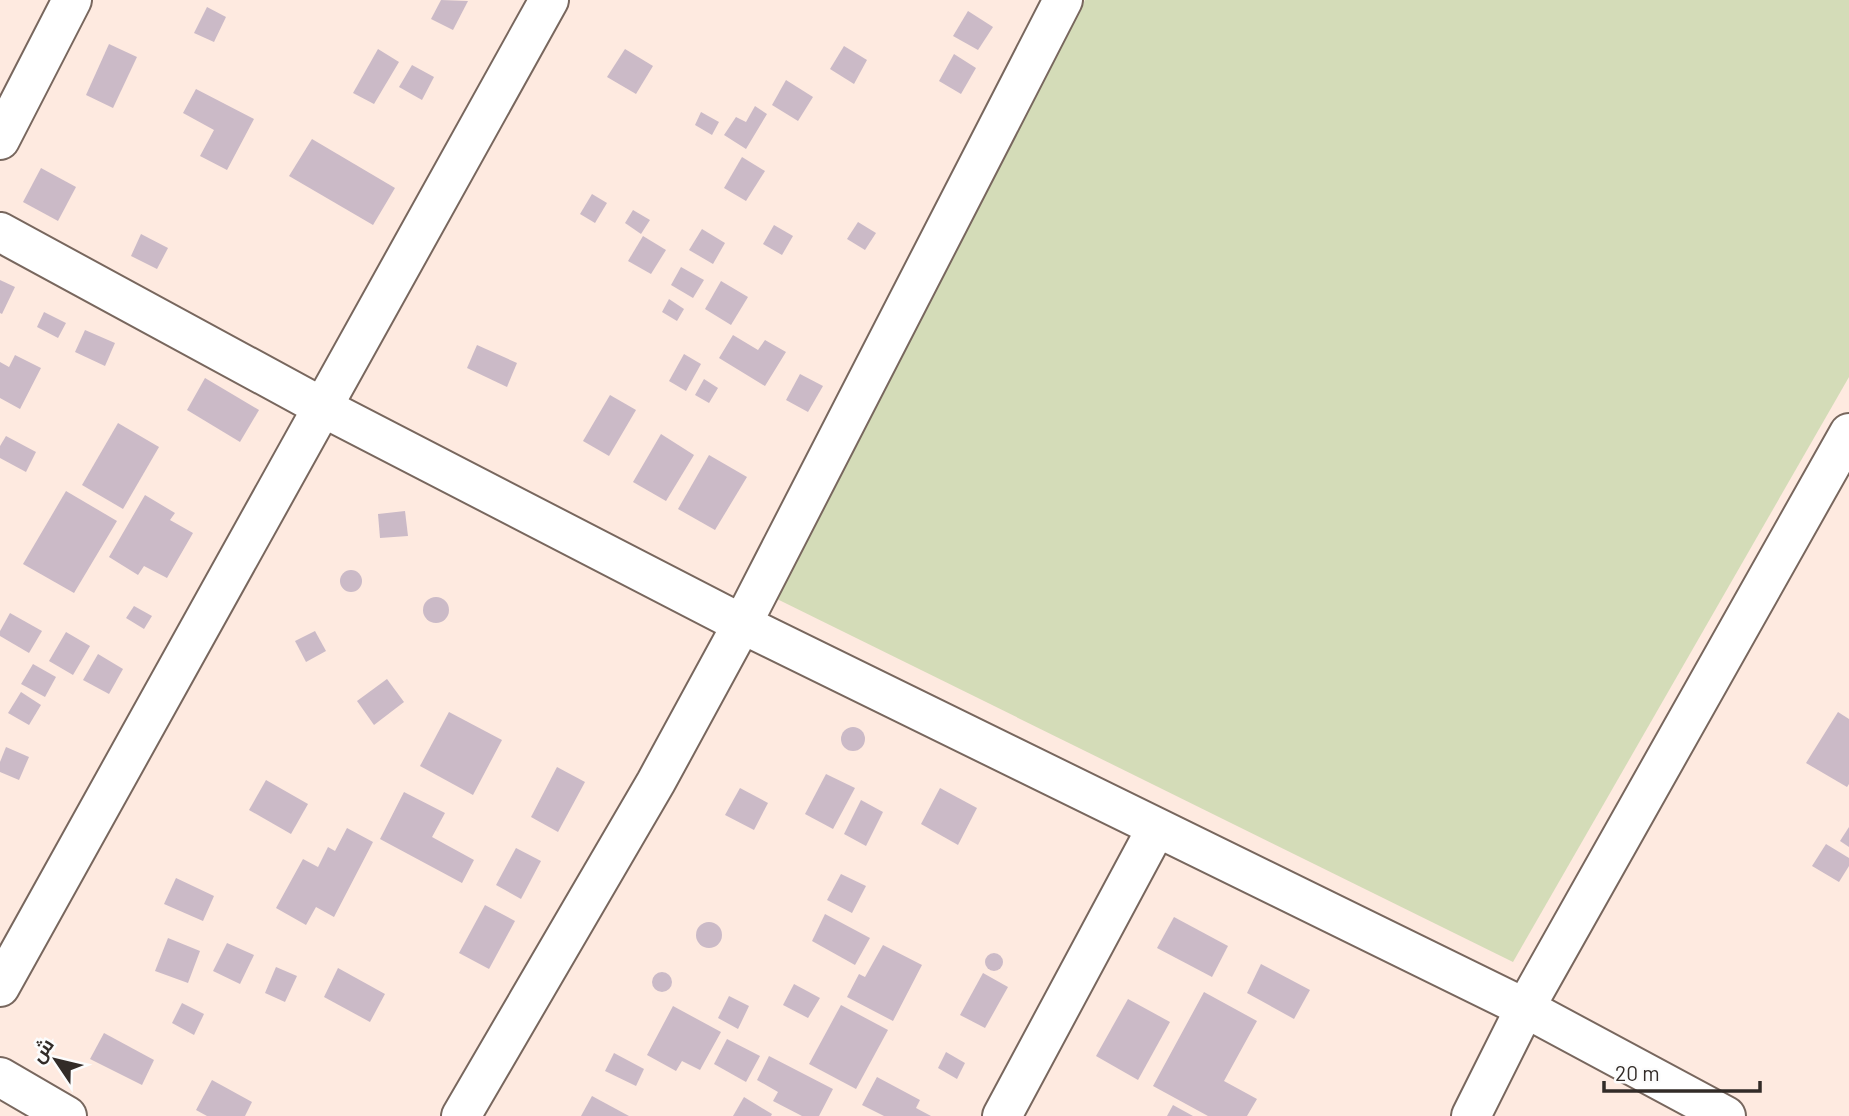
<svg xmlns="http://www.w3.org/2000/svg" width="1849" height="1116" font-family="Barlow,Cairo,sans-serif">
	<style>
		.green { fill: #d4dcb8 }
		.building { fill: #cbbac7 }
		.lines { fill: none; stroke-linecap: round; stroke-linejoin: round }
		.minor-casing { stroke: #78675e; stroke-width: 42 }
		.minor { stroke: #fff; stroke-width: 38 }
	</style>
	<rect width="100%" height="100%" fill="#feeae0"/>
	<!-- green -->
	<polygon class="green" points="1085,0 1849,0 1849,377 1513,962 777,599"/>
	<!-- building -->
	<g class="building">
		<polygon points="441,0 468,1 453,30 431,19"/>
		<polygon points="207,7 226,17 214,42 194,33"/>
		<polygon points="968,11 993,27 978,50 953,36"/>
		<polygon points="109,44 137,57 113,108 86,95"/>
		<polygon points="844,46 867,60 854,84 830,69"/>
		<polygon points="378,49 399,62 374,104 353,93"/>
		<polygon points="625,49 653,66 636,94 607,77"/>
		<polygon points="954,54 976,68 961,94 939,81"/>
		<polygon points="412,65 434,77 422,100 399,87"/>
		<polygon points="786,80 813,97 798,121 772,105"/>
		<polygon points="196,89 254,119 227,170 200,156 214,130 183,113"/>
		<polygon points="755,106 767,114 746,149 724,135 736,117 746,122"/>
		<polygon points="701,112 719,122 712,135 695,125"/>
		<polygon points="312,139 395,188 373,225 289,176"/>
		<polygon points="742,157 765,171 746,201 724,188"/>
		<polygon points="41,168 76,187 58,221 23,202"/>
		<polygon points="592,194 607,203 595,223 580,214"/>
		<polygon points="633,210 650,220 641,234 625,223"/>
		<polygon points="858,222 876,233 865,250 847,239"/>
		<polygon points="774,225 793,236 782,255 763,244"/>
		<polygon points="702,229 725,243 713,264 689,250"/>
		<polygon points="141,234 168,248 157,269 131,256"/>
		<polygon points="643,236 666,250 651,274 628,261"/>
		<polygon points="681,267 704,280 693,298 671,285"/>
		<polygon points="0,280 15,287 2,314 0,313"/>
		<polygon points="721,281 748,297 731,325 705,309"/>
		<polygon points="669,299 684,309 677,321 662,312"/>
		<polygon points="44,312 66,323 58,338 37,327"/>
		<polygon points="85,330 115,343 105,366 75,352"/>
		<polygon points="733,335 758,350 765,340 786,352 765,386 719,358"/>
		<polygon points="477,345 517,363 507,387 467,368"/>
		<polygon points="684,354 701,364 686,391 669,381"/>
		<polygon points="15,355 41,368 20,409 0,398 0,362 9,367"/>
		<polygon points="800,374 823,386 808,412 786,400"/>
		<polygon points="205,378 259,410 240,442 187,410"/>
		<polygon points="704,379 718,388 709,403 695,395"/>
		<polygon points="610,395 636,410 609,456 583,441"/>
		<polygon points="118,423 159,447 123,509 82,485"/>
		<polygon points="661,434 694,455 666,501 633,482"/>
		<polygon points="6,436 36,452 26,472 0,458 0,446"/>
		<polygon points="709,455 747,477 715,530 678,509"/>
		<polygon points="66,491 117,521 74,593 23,564"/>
		<polygon points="145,495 175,513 170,520 193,533 167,578 144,566 138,575 109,557"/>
		<polygon points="405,511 408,536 380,538 378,514"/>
		<circle cx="351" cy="581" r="11"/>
		<circle cx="436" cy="610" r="13"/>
		<polygon points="134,606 152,616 144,629 126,618"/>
		<polygon points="10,613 42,631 29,653 0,636 0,631"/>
		<polygon points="315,631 326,651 306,662 295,641"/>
		<polygon points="66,632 90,646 73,675 49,661"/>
		<polygon points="98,654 123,669 109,694 83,680"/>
		<polygon points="33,664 56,677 45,697 21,684"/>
		<polygon points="387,679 404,702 374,725 357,701"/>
		<polygon points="21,692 41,705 29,725 8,713"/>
		<polygon points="449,712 502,740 473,795 420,766"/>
		<polygon points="1838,712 1849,719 1849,784 1847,787 1806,763"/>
		<circle cx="853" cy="739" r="12"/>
		<polygon points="6,747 29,757 19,780 0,772 0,762"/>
		<polygon points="557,767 585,782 558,832 531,817"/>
		<polygon points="826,774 855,788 833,829 805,814"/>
		<polygon points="266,780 308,804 291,834 249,810"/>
		<polygon points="740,788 768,803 754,830 725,815"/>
		<polygon points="940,788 977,808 958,845 921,824"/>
		<polygon points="404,792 445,813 432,837 474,860 462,883 380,839"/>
		<polygon points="861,800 883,812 866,846 844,834"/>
		<polygon points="1849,827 1849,847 1840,841"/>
		<polygon points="347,828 373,842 334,917 316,907 306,925 276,908 303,859 318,867 328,847 335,851"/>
		<polygon points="1826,844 1849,858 1849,866 1839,882 1812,866"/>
		<polygon points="516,848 541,861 521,899 496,885"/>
		<polygon points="841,874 866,886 852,913 827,900"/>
		<polygon points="176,878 214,896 203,921 164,904"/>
		<polygon points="485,905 515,921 489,969 459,953"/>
		<polygon points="825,914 870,938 855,965 812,941"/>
		<polygon points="1174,917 1228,946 1212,977 1157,948"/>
		<circle cx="709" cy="935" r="13"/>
		<polygon points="168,938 200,951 188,983 155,971"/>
		<polygon points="227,943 254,955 240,984 213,971"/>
		<polygon points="883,945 922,965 893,1021 847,997 859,974 865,977"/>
		<circle cx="994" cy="962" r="9"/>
		<polygon points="1261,964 1310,990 1294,1019 1247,993"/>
		<polygon points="276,967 297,976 285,1002 265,993"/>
		<polygon points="338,968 385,994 370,1022 324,997"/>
		<circle cx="662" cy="982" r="10"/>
		<polygon points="983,973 1008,987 985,1028 960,1015"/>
		<polygon points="794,984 820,998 808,1018 783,1005"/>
		<polygon points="1204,992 1257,1021 1224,1081 1257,1099 1247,1116 1208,1116 1153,1086"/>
		<polygon points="729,996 749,1006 738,1029 718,1018"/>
		<polygon points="1128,999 1170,1022 1138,1080 1096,1056"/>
		<polygon points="182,1003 204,1014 194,1035 172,1023"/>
		<polygon points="841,1005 888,1030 856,1089 809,1064"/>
		<polygon points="673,1006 721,1032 700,1070 682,1061 676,1071 647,1055"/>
		<polygon points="104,1033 154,1060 142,1085 90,1059"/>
		<polygon points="727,1039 760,1056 746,1082 714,1064"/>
		<polygon points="946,1052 965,1063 957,1079 938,1068"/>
		<polygon points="614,1053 644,1069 636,1086 605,1071"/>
		<polygon points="769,1056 833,1089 819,1116 802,1116 773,1101 778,1092 757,1080"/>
		<polygon points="877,1077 920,1100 916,1108 931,1116 884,1116 862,1105"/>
		<polygon points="212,1080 252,1102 245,1116 207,1116 196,1110"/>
		<polygon points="592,1096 629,1116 581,1116"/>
		<polygon points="744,1097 772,1114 771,1116 733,1116"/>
		<polygon points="1173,1105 1193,1116 1167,1116"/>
	</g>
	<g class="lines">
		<defs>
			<g id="minor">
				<polyline points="0,140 72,0"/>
				<polyline points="0,232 324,408 742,624 1525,1008 1726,1116"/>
				<polyline points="0,987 549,0"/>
				<polyline points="0,1077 67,1116"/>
				<polyline points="461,1116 656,782 742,624 1063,0"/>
				<polyline points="1002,1116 1156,829"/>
				<polyline points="1471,1116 1525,1008 1849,433"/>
			</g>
		</defs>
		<!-- minor casing -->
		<use href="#minor" class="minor-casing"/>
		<!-- minor -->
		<use href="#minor" class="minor"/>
	</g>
	<!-- north arrow -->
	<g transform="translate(56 1060) rotate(305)" stroke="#fcfcfc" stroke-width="5" paint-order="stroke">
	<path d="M0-5L12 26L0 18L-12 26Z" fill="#322b27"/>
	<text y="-10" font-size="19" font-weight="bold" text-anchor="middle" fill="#322b27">ش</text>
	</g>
	<!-- scale -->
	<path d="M1604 1081v10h156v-10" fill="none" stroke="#322b27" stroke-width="3.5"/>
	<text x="1615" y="1081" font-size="21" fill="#322b27" stroke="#fcfcfc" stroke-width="5" paint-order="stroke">20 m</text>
</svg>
